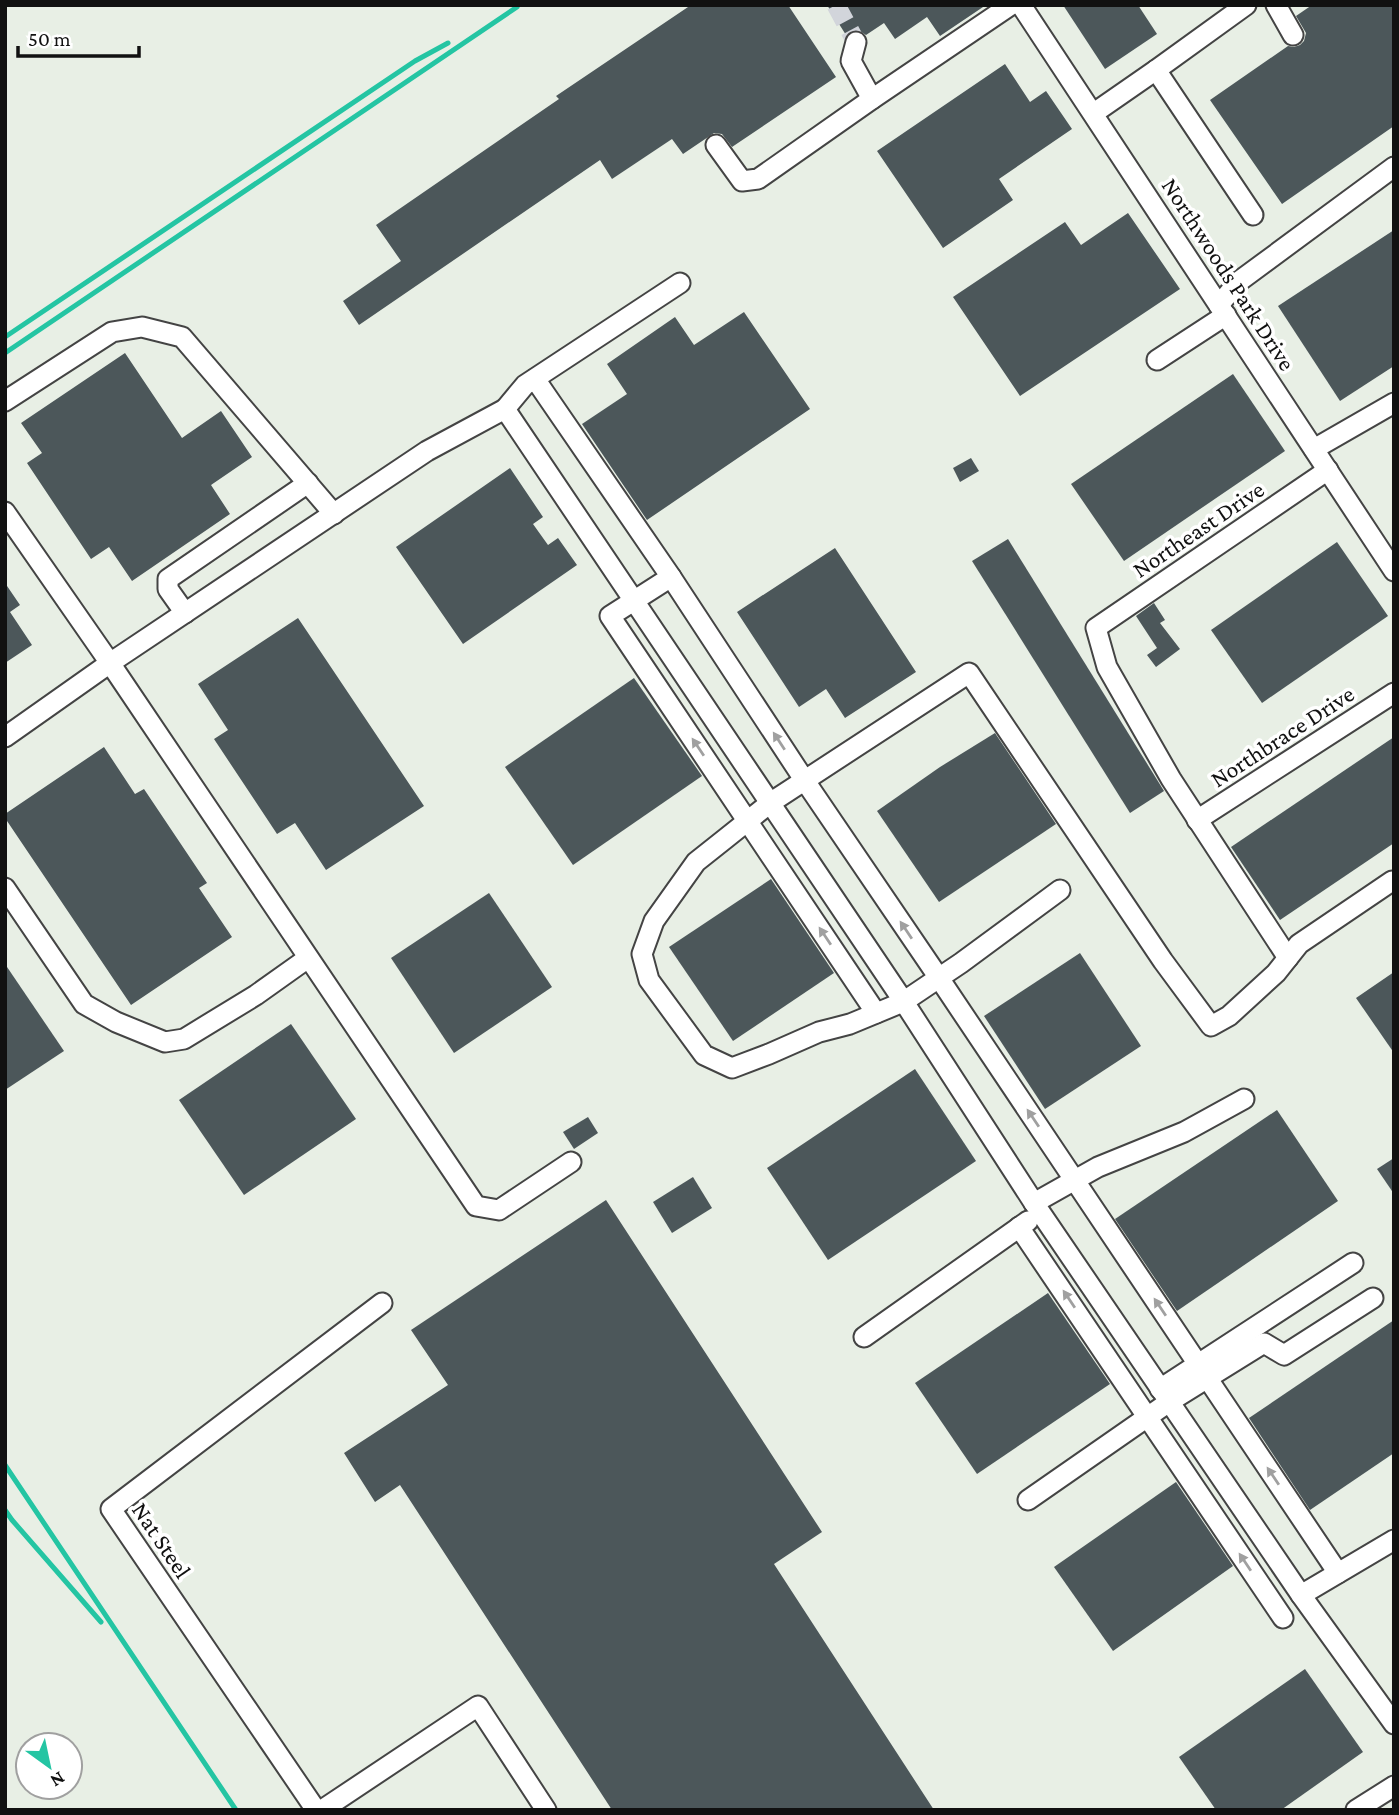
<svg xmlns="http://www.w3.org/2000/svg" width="1399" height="1815" font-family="'Crimson Pro',serif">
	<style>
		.industrial { fill: #e8efe5; fill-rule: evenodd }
		.building { fill: #4c575a }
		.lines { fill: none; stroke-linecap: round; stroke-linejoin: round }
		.minor-tunnel { stroke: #d2d5db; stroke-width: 19; stroke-dasharray: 19 10; stroke-linecap: butt }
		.minor-casing { stroke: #444; stroke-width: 23 }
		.minor { stroke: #fff; stroke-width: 19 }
		.rail { stroke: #24c5a3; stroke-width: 5 }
		.oneway { fill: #a0a0a0 }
		.labels { text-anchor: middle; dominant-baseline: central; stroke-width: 7; stroke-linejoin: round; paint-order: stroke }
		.street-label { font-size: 24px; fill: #111; stroke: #fff }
	</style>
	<rect width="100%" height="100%" fill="#f4f8ff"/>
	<!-- industrial -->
	<path class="industrial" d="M5 5H1394V1810H5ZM28 1745H70V1787H28Z"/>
	<!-- building -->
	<g class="building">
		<polygon points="691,5 788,5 836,77 732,147 722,134 714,133 683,154 672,139 612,179 600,160 359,325 343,301 401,261 376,225 559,99 556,96"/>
		<polygon points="827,5 986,5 940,36 927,17 895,39 884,23 866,35 858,30 852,30 846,35"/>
		<polygon points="1063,5 1138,5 1157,34 1105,69"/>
		<polygon points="1312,5 1394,5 1394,126 1282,204 1210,100 1288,46 1294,47 1300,45 1304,41 1306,33 1296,16"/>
		<polygon points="1005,64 1030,102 1046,91 1072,129 999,179 1013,200 943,248 877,151"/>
		<polygon points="1128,213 1180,289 1020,396 953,297 1065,222 1081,245"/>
		<polygon points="1394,230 1394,366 1340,401 1278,306"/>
		<polygon points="744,312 810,409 647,520 582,424 627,394 607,364 675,317 694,345"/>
		<polygon points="125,353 182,438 221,411 252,457 211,485 230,514 132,581 109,547 91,559 27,463 42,453 21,423"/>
		<polygon points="1233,374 1285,451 1124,561 1071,484"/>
		<polygon points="971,458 979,471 960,482 953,468"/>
		<polygon points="510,468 543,517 533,524 548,545 558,538 577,565 463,644 396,547"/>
		<polygon points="1008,539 1164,791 1130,813 972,561"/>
		<polygon points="1337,542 1388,616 1262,703 1211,630"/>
		<polygon points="835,548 916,672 845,718 826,689 799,707 737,612"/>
		<polygon points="5,583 20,605 10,612 32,645 5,663"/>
		<polygon points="1154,603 1165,620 1160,623 1180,649 1156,667 1147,655 1157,648 1136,616"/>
		<polygon points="298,618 424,806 326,870 295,823 277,834 214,739 228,730 198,684"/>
		<polygon points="634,678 702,776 573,865 505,767"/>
		<polygon points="995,733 1056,824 939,902 877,811 940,767"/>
		<polygon points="1394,737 1394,843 1280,920 1231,847"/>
		<polygon points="104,747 135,794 144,789 207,883 199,888 232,937 131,1005 5,818 5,814"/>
		<polygon points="771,879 834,973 733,1041 669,947"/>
		<polygon points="489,893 552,987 454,1053 391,958"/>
		<polygon points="1080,953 1141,1046 1045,1109 984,1016"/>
		<polygon points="5,964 64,1051 5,1090"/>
		<polygon points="1394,972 1394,1053 1356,998"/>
		<polygon points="291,1024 356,1119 244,1195 179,1100"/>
		<polygon points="915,1069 976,1161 828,1260 767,1168"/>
		<polygon points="1277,1110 1338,1201 1177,1311 1115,1219"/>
		<polygon points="588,1117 598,1133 574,1149 563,1132"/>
		<polygon points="1394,1158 1394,1194 1377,1169"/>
		<polygon points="693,1177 712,1208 672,1233 653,1202"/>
		<polygon points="606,1200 822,1532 774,1564 934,1810 612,1810 400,1485 375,1502 344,1453 448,1385 411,1330"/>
		<polygon points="1048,1293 1110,1384 977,1474 915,1383"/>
		<polygon points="1394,1320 1394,1453 1310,1510 1249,1418"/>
		<polygon points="1176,1482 1233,1566 1113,1651 1054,1567"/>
		<polygon points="1305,1669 1363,1752 1281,1810 1216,1810 1179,1757"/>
	</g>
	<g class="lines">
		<!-- minor-tunnel -->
		<polyline class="minor-tunnel" points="836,5 856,42"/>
		<defs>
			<g id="minor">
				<polyline points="1021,5 1394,571"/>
				<polyline points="1276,5 1293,35"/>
				<polyline points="856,42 851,61 872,99"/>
				<polyline points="1156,70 1253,215"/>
				<polyline points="1094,113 1156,70 1246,5"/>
				<polyline points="716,145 742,181 758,179 872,99 1011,5"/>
				<polyline points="1219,305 1238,282 1394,167"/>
				<polyline points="1157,360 1226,315"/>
				<polyline points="535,379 671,577 610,616 876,1013"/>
				<polyline points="5,401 112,332 142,327 182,337 334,514"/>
				<polyline points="505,409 525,385 680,283"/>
				<polyline points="1314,449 1394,403"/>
				<polyline points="5,512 110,663 427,451 505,409 902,999 1034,1203 1301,1595 1394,1724"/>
				<polyline points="671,577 805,781 939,978 1338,1573"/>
				<polyline points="185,613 168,589 168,579 308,483"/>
				<polyline points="5,737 110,663 476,1206 499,1210 571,1162"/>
				<polyline points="1197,820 1394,693"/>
				<polyline points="5,888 84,1004 116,1022 165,1042 184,1039 256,995 308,958"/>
				<polyline points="1060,890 961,963 903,1002 850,1024 819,1032 769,1054 732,1068 704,1055 649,980 642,954 654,921 696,862 725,839 770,803 969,673 1163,961 1211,1026 1229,1016 1276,973 1299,944 1392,881 1394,883"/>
				<polyline points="1288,958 1171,779 1107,667 1096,628 1328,470"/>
				<polyline points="1034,1203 1098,1167 1184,1132 1244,1099"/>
				<polyline points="1019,1227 1283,1618"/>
				<polyline points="864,1337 1028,1221"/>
				<polyline points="1160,1389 1353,1263"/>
				<polyline points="1028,1500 1169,1402 1264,1343 1284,1355 1373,1298"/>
				<polyline points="1301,1595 1394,1540"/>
				<polyline points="316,1810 111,1509 382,1303"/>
				<polyline points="322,1810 478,1706 546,1810"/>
				<polyline points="1356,1810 1394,1786"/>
			</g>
		</defs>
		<!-- minor casing -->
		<use href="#minor" class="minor-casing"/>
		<!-- minor -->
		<use href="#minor" class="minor"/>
		<!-- rail -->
		<g class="rail">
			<polyline points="5,337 415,61 448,43"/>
			<polyline points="5,353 517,7"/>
			<polyline points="5,1465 236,1810"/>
			<polyline points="5,1510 12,1520 101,1622"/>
		</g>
	</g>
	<!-- one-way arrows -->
	<defs><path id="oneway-solid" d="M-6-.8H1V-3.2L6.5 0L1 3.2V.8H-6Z" transform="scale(1.75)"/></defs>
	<g class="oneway">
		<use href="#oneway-solid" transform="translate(779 741) rotate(-123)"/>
		<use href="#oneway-solid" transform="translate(698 747) rotate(-124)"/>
		<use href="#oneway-solid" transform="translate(906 930) rotate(-124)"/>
		<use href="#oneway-solid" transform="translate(825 936) rotate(-124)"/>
		<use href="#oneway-solid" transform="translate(1033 1118) rotate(-124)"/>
		<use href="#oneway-solid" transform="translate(1069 1299) rotate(-124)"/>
		<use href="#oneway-solid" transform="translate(1160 1307) rotate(-124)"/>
		<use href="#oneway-solid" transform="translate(1273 1476) rotate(-124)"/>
		<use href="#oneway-solid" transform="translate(1245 1562) rotate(-124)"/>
	</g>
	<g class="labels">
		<!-- street labels -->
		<g class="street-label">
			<text transform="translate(1229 274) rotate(57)">Northwoods Park Drive</text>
			<text transform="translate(1198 529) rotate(-34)">Northeast Drive</text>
			<text transform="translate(1282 736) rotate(-33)">Northbrace Drive</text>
			<text transform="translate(162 1540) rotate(56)">Nat Steel</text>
		</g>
	</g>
	<!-- border -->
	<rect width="1399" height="1815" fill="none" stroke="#111111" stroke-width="14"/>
	<!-- north arrow -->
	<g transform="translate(49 1766) rotate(147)"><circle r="33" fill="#ffffff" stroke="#a0a0a0" stroke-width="2"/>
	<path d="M0-5L12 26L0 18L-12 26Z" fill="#24c5a3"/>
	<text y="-10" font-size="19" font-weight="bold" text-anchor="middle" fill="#111111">N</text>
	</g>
	<!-- scale -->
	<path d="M18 46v10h121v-10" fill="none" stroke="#111111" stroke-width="3.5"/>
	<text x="28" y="46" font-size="21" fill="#111111" stroke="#ffffff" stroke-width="5" paint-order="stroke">50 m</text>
</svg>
